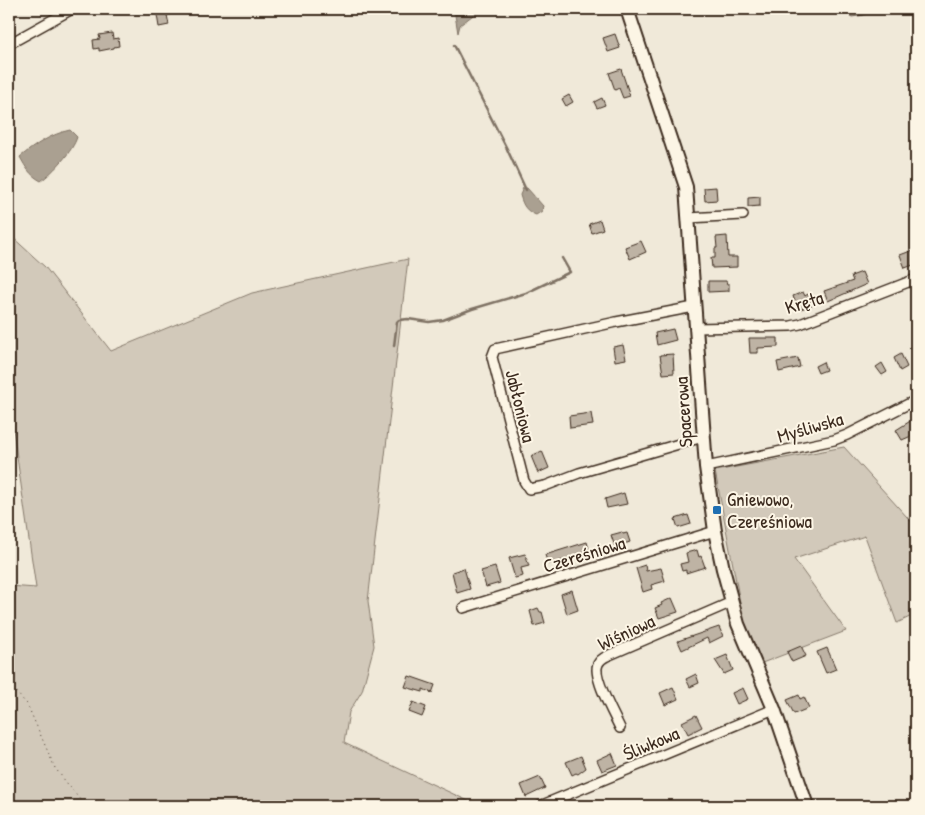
<svg xmlns="http://www.w3.org/2000/svg" width="925" height="815" font-family="'Patrick Hand',sans-serif">
	<style>
		.green { fill: #d2c9ba; stroke: #867a6c }
		.water { fill: #aaa091; stroke: #7e7163 }
		.lines { fill: none; stroke-linecap: round; stroke-linejoin: round }
		.stream { stroke: #7e7163; stroke-width: 2.5 }
		.building { fill: #beb3a4; stroke: #3b2a1e }
		.street-casing { stroke: #3b2a1e; stroke-width: 12 }
		.secondary-casing { stroke: #3b2a1e; stroke-width: 16 }
		.path { stroke: #3b2a1e; stroke-width: 1; stroke-dasharray: 1 4; stroke-linecap: butt }
		.street { stroke: #fcf5e5; stroke-width: 9 }
		.secondary { stroke: #fcf5e5; stroke-width: 12 }
		.poi-dot { fill: #1f6fb2; stroke: #fcf5e5; stroke-width: 2 }
		.labels { text-anchor: middle; dominant-baseline: central; stroke-width: 4; stroke-linejoin: round; paint-order: stroke }
		.street-label { font-size: 19px; fill: #3b2a1e; stroke: #fcf5e5 }
		.poi-label { font-size: 19px; fill: #3b2a1e; stroke: #fcf5e5; text-anchor: start }
	</style>
	<rect width="100%" height="100%" fill="#f0e9d9"/>
	<filter id="ink" filterUnits="userSpaceOnUse"><feTurbulence type="fractalNoise" baseFrequency=".02" numOctaves="2"/><feDisplacementMap in="SourceGraphic" scale="10" xChannelSelector="R" yChannelSelector="G"/><feConvolveMatrix kernelMatrix="1 2 1 2 8 2 1 2 1" color-interpolation-filters="sRGB"/></filter>
	<g filter="url(#ink)">
		<!-- green -->
		<g class="green">
			<polygon points="9,234 45,267 111,351 252,293 408,259 368,601 374,646 362,691 349,712 344,743 479,806 9,806 9,586 36,588 9,402"/>
			<polygon points="844,447 916,527 916,614 897,623 865,536 794,559 846,631 762,663 743,618 715,471"/>
		</g>
		<!-- water -->
		<g class="water">
			<polygon points="454,9 481,9 460,25 458,33"/>
			<polygon points="839,9 872,9 864,15 852,17"/>
			<path d="M70 130 77 137C73 151 53 172 41 181 30 175 26 168 20 157 35 145 51 134 70 130Z"/>
			<path d="M523 188H527L543 206 542 211 536 215C526 211 523 206 520 195Z"/>
		</g>
		<g class="lines">
			<!-- stream -->
			<g class="stream">
				<polyline points="454,45 507,149 526,190"/>
				<polyline points="394,346 397,322 399,320 408,319 429,322 443,320 472,309 526,293 570,272 562,258"/>
			</g>
		</g>
		<!-- building -->
		<g class="building">
			<polygon points="156,9 185,9 185,13 167,15 169,25 159,27"/>
			<polygon points="112,33 113,39 118,38 119,46 114,47 114,48 99,51 99,48 94,49 93,40 100,39 99,35"/>
			<polygon points="615,34 620,48 608,52 603,38"/>
			<polygon points="621,69 630,96 623,98 619,88 615,90 609,73"/>
			<polygon points="569,95 573,102 566,106 562,99"/>
			<polygon points="602,98 605,105 597,108 594,102"/>
			<polygon points="716,187 717,200 705,201 704,188"/>
			<polygon points="760,197 760,206 748,207 748,198"/>
			<polygon points="600,220 603,229 592,233 589,224"/>
			<polygon points="727,236 728,257 737,257 737,267 712,268 711,258 715,258 715,248 717,248 716,237"/>
			<polygon points="641,241 646,252 630,259 625,247"/>
			<polygon points="916,249 916,264 905,268 900,255"/>
			<polygon points="862,272 867,284 828,301 824,291 853,281 851,276"/>
			<polygon points="708,281 726,281 727,284 729,284 729,291 708,292"/>
			<polygon points="803,292 805,296 808,294 812,305 798,310 793,296"/>
			<polygon points="673,329 676,340 657,345 655,333"/>
			<polygon points="749,338 778,338 778,347 758,348 758,353 750,353"/>
			<polygon points="623,345 626,359 615,361 613,347"/>
			<polygon points="673,354 674,373 663,374 660,355"/>
			<polygon points="901,354 907,367 900,371 894,358"/>
			<polygon points="798,358 800,367 779,372 777,362"/>
			<polygon points="823,362 826,370 818,373 815,366"/>
			<polygon points="882,363 887,372 882,375 876,367"/>
			<polygon points="591,413 593,425 570,428 569,416"/>
			<polygon points="912,420 916,429 916,434 902,440 896,430"/>
			<polygon points="542,451 549,468 538,473 531,456"/>
			<polygon points="624,493 627,504 607,508 605,499"/>
			<polygon points="688,515 691,524 678,528 675,519"/>
			<polygon points="622,532 623,534 627,533 630,542 615,547 611,535"/>
			<polygon points="587,542 590,553 585,555 585,557 578,559 578,557 548,564 545,555"/>
			<polygon points="697,550 699,557 701,556 705,567 686,573 686,570 682,571 680,564 688,562 686,553"/>
			<polygon points="525,554 529,566 521,568 523,576 515,578 509,558"/>
			<polygon points="645,565 646,571 661,568 665,581 651,585 652,589 643,592 636,568"/>
			<polygon points="495,567 500,583 486,587 481,571"/>
			<polygon points="464,568 470,589 457,593 452,572"/>
			<polygon points="572,590 578,610 567,614 561,594"/>
			<polygon points="672,598 678,612 659,618 655,608 662,605 661,603"/>
			<polygon points="538,608 540,612 542,612 545,623 534,626 530,611"/>
			<polygon points="719,627 723,636 709,643 707,638 682,650 678,641"/>
			<polygon points="801,646 806,656 792,662 787,652"/>
			<polygon points="827,648 836,669 826,673 817,652"/>
			<polygon points="727,655 733,670 724,674 715,660"/>
			<polygon points="696,674 699,683 690,687 686,679"/>
			<polygon points="409,676 435,685 432,693 423,689 423,692 405,687"/>
			<polygon points="673,687 678,699 665,705 660,693"/>
			<polygon points="743,688 748,699 737,704 732,693"/>
			<polygon points="799,695 800,699 804,697 809,708 794,714 787,700"/>
			<polygon points="413,702 426,707 422,717 409,712"/>
			<polygon points="696,715 702,727 688,734 682,722"/>
			<polygon points="612,753 617,765 602,771 597,760"/>
			<polygon points="581,756 586,768 578,774 576,773 572,775 566,762"/>
			<polygon points="540,777 545,788 526,797 521,785"/>
		</g>
		<g class="lines">
			<defs>
				<g id="street">
					<polyline points="9,44 72,9"/>
					<polyline points="688,218 743,215"/>
					<polyline points="694,307 616,322 495,349 492,357 524,481 529,489 545,486 579,473 703,437"/>
					<polyline points="695,328 791,326 800,324 916,279"/>
					<polyline points="706,467 834,440 847,435 916,400"/>
					<polyline points="463,608 715,531"/>
					<path d="M620 728C614 715 592 676 598 664 600 660 603 658 607 656L732 602"/>
					<polyline points="540,806 774,709"/>
				</g>
				<polyline id="secondary" points="627,9 686,187 706,467 715,531 723,569 738,624 774,709 807,806"/>
			</defs>
			<!-- street casing -->
			<use href="#street" class="street-casing"/>
			<!-- secondary casing -->
			<use href="#secondary" class="secondary-casing"/>
			<!-- path -->
			<g class="path">
				<polyline points="516,294 517,298"/>
				<polyline points="9,685 27,704 55,768 85,806"/>
			</g>
			<!-- street -->
			<use href="#street" class="street"/>
			<!-- secondary -->
			<use href="#secondary" class="secondary"/>
		</g>
	</g>
	<!-- markers -->
	<rect class="poi-dot" x="712" y="505" width="10" height="10" rx="2.5"/>
	<g class="labels">
		<!-- street labels -->
		<g class="street-label">
			<text transform="translate(804 302) rotate(-17)">Kręta</text>
			<text transform="translate(521 406) rotate(76)">Jabłoniowa</text>
			<text transform="translate(683 412) rotate(-94)">Spacerowa</text>
			<text transform="translate(810 427) rotate(-16)">Myśliwska</text>
			<text transform="translate(584 554) rotate(-17)">Czereśniowa</text>
			<text transform="translate(626 632) rotate(-25)">Wiśniowa</text>
			<text transform="translate(651 743) rotate(-23)">Śliwkowa</text>
		</g>
		<!-- poi labels -->
		<g class="poi-label">
			<text x="727" y="499">Gniewowo,<tspan x="727" dy="22">Czereśniowa</tspan></text>
		</g>
	</g>
	<!-- margin -->
	<rect width="925" height="815" fill="none" stroke="#fcf5e5" stroke-width="30"/>
	<rect x="15" y="15" width="895" height="785" fill="none" stroke="#3b2a1e" stroke-width="2" filter="url(#ink)"/>
</svg>
